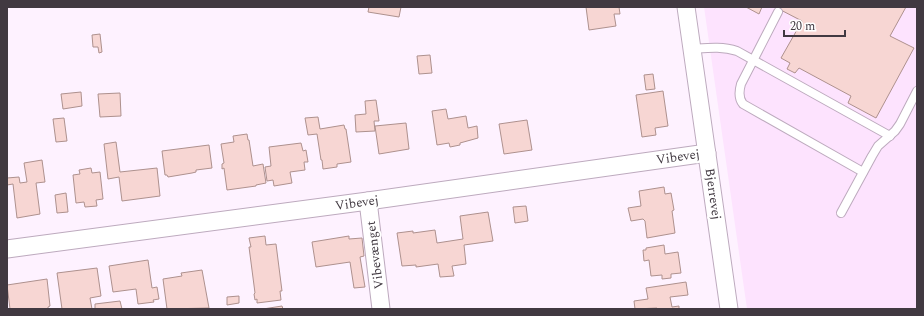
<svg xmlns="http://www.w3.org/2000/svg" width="924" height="316" font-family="Spectral,serif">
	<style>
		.built { fill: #fde3fe }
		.building { fill: #f7d6d3; stroke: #ae918e }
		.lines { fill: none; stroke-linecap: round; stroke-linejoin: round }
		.lane-casing { stroke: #bdaabe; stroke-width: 10 }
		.street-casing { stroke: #bdaabe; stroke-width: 19 }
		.lane { stroke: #fff; stroke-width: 8 }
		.street { stroke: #fff; stroke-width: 17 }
		.labels { text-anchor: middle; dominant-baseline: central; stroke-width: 4; stroke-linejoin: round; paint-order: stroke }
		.street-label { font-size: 13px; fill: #413941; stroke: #fff }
	</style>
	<rect width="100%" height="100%" fill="#fef2ff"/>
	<!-- built -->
	<polygon class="built" points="704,7 917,7 917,309 747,309"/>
	<!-- building -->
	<g class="building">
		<polygon points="369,7 401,7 399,17 368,12"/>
		<polygon points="586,7 619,7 620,14 614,14 616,26 589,30"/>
		<polygon points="746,7 762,7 759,14"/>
		<polygon points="775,7 906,7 890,36 914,48 876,118 848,103 851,96 799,68 795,73 787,69 790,63 781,58 802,21"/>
		<polygon points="100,34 102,52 99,53 98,47 93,47 92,35"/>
		<polygon points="430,55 432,73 419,74 417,56"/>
		<polygon points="653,74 655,89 646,90 644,75"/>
		<polygon points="663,91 668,126 655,128 656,135 642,137 636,95"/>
		<polygon points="81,92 82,106 63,109 61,94"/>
		<polygon points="120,93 121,116 100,117 98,94"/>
		<polygon points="376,100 379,121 374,121 375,131 356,132 355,115 366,114 365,101"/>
		<polygon points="446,109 448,119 466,116 468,128 477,126 478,138 460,143 460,145 450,147 449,143 437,145 432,111"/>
		<polygon points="318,117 320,129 344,125 345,129 346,129 351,162 337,164 337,167 323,169 322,160 321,160 317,134 308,135 305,118"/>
		<polygon points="64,118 67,141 56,142 53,119"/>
		<polygon points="527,120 532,150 504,154 499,124"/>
		<polygon points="406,123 409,149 379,154 375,126"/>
		<polygon points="247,134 248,140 249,140 253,166 263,164 266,183 256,185 256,186 227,190 224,168 222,169 222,164 224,163 221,144 234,142 233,136"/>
		<polygon points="116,142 120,172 157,168 160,196 122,201 119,177 108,179 104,144"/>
		<polygon points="301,143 303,151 306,150 308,162 304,162 305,170 290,172 292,183 274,186 273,180 267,181 265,167 271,166 269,147"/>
		<polygon points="209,145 212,168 196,170 196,172 192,173 168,177 167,175 165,175 162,151"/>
		<polygon points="42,160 45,182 36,183 40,214 17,218 13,184 7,185 7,178 19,177 20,183 27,182 24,163"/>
		<polygon points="91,168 92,173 100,172 103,199 96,200 97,206 85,207 84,202 76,203 73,175 80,174 79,170"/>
		<polygon points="664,187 665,194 671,193 674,210 672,211 675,233 647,238 645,221 643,219 631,221 628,208 641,206 639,191"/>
		<polygon points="66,193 68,212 57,213 55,195"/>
		<polygon points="526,206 528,221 515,223 513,207"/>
		<polygon points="488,212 493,241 464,245 466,264 452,266 454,276 440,277 438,264 416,267 416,265 402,266 397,233 413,231 413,233 435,230 437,243 463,239 460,216"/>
		<polygon points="265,236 266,245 276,244 282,291 280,291 281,300 257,303 257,299 255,300 254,294 255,293 249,247 251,247 249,238"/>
		<polygon points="349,236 349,239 362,238 364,256 360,257 365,287 354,288 350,262 316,267 312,242"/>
		<polygon points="664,245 665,254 678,252 681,273 671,274 671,278 662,279 662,275 651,276 649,260 644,261 643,250 646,250 646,248"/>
		<polygon points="148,260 152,288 157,287 159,299 153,300 154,302 138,304 136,289 113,292 109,266"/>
		<polygon points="97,268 101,296 90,298 92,309 62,309 57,273"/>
		<polygon points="202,270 209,308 167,309 163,279 182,276 181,273"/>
		<polygon points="47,279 50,306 48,307 48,309 10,309 7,285"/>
		<polygon points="686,282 688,295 670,297 672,307 679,306 679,309 657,309 657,308 635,309 634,301 648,299 646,288"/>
		<polygon points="239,296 239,303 227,305 227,297"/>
		<polygon points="120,301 122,309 95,309 95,304"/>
		<polygon points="282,306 283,309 263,309"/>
	</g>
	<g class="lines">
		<defs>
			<g id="lane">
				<path d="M778 12 741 84C739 91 738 98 743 104L863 172"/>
				<path d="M692 49C707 48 722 46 737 51L890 136"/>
				<polyline points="841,213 872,156 878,146 895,131 900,124 917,91"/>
			</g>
			<g id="street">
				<polyline points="686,7 729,309"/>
				<polyline points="368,201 381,309"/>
				<polyline points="7,249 368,201 707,153"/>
			</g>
		</defs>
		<!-- lane casing -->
		<use href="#lane" class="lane-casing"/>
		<!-- street casing -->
		<use href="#street" class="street-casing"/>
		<!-- lane -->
		<use href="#lane" class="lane"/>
		<!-- street -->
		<use href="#street" class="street"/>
	</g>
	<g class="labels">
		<!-- street labels -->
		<g class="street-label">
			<text transform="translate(678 157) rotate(-8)">Vibevej</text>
			<text transform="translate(713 194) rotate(82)">Bjerrevej</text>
			<text transform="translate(357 203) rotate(-8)">Vibevej</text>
			<text transform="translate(375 255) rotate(-97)">Vibevænget</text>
		</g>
	</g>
	<!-- border -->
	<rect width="924" height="316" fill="none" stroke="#413941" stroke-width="16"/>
	<!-- scale -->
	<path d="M784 30v6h61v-6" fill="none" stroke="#413941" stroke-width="2"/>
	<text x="790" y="30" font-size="12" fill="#413941" stroke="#ffffff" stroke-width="3" paint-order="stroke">20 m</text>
</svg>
